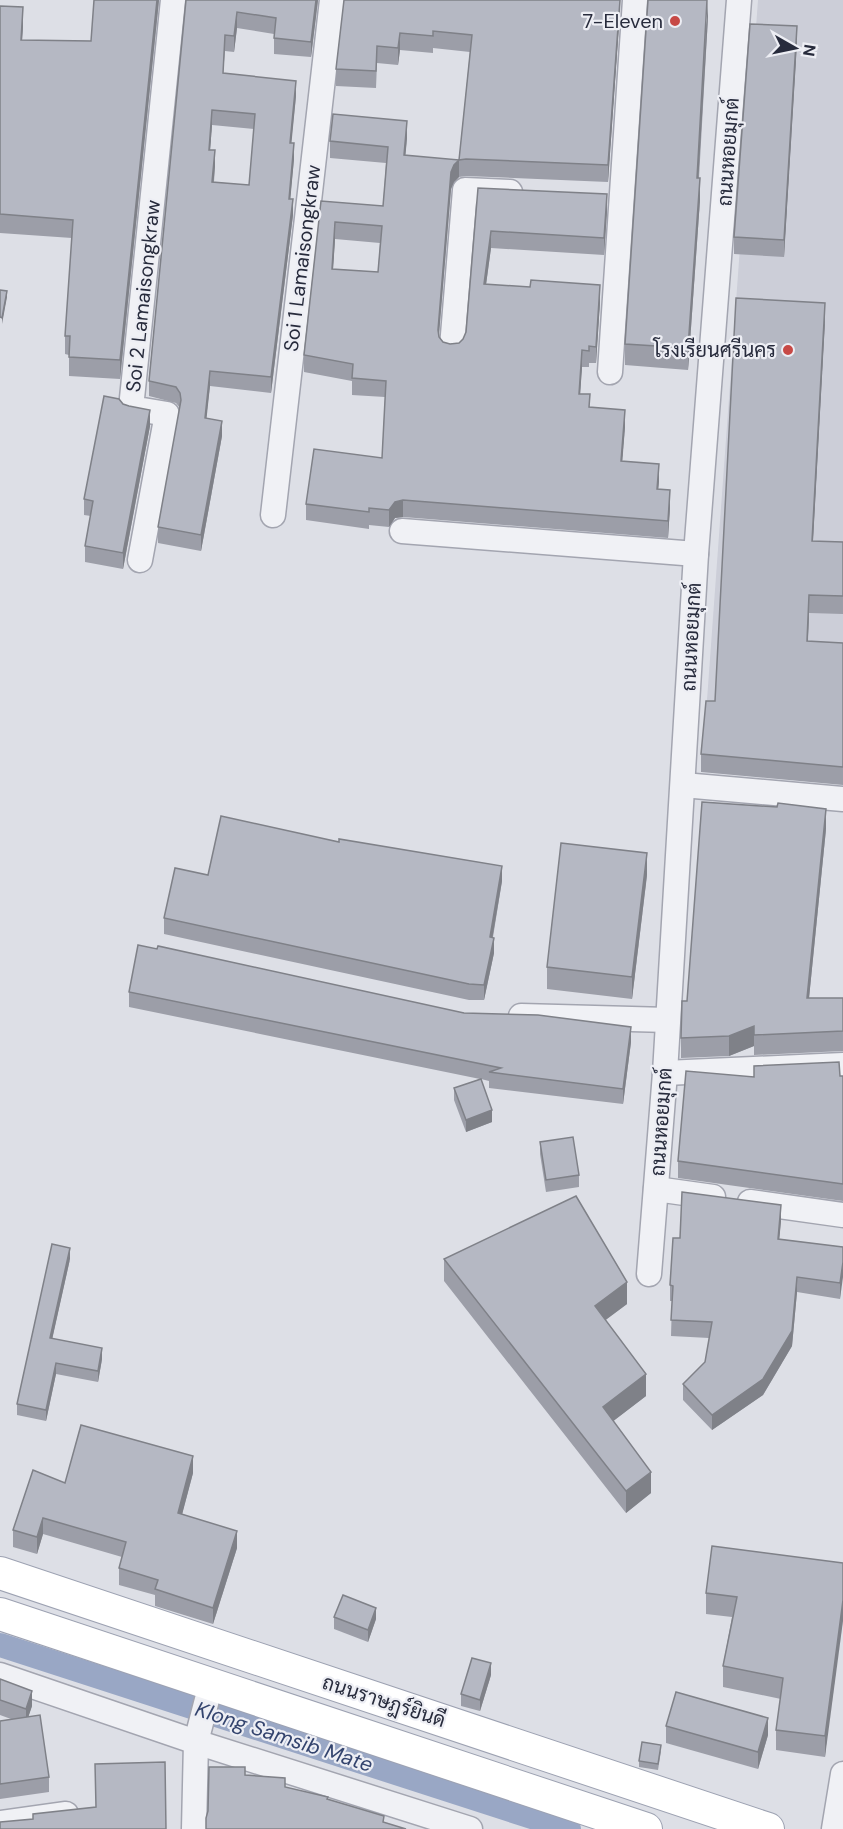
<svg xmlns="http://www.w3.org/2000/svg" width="843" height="1829" font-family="'DM Sans',Sarabun,sans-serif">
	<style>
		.built { fill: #ccced8 }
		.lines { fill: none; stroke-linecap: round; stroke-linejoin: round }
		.canal { stroke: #99a7c5; stroke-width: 24 }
		.minor-casing { stroke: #a3a5b0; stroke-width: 27 }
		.major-casing { stroke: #9da2b2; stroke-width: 34 }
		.minor { stroke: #f0f1f5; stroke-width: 24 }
		.major { stroke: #fff; stroke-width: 32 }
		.wall { fill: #9c9ea8; fill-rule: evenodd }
		.shaded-wall { fill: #7f8188 }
		.building { fill: #b5b8c3; stroke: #7f8188; stroke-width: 1.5; fill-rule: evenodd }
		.poi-dot { fill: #c74946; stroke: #edeef4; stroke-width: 2 }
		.labels { text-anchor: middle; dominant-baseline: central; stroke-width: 4.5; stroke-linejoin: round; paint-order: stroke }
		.poi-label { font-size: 20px; fill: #272b3c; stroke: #edeef4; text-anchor: end }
		.street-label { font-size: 20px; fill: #272b3c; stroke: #edeef4 }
		.water-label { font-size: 21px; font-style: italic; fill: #34446e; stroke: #edeef4 }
	</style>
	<rect width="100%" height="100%" fill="#dddfe6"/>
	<!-- built -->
	<polygon class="built" points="758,0 843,0 843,711 707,700"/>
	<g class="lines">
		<!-- canal -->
		<polyline class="canal" points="0,1645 569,1829"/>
		<defs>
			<g id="minor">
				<polyline points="452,347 465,190 510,192"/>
				<polyline points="610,372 635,0"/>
				<polyline points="273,515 332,0"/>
				<polyline points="402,531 696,554"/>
				<polyline points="140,560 167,414 131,408 173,0"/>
				<polyline points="683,785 843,799"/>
				<polyline points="521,1016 668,1020"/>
				<polyline points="665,1073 843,1065"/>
				<polyline points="656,1189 713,1197"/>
				<polyline points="750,1202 843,1215"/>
				<polyline points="649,1274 665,1073 696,554 739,0"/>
				<polyline points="0,1675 196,1742 470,1829"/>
				<polyline points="0,1823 66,1814"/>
				<polyline points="194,1829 196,1742 211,1684"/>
				<polyline points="834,1829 843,1774"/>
			</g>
			<g id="major">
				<polyline points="0,1573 768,1829"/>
				<polyline points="0,1614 646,1829"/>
			</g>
		</defs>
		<!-- minor casing -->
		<use href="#minor" class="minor-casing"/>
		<!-- major casing -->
		<use href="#major" class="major-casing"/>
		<!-- minor -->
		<use href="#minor" class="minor"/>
		<!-- major -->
		<use href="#major" class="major"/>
	</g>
	<!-- wall -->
	<g class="wall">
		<polygon points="159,0 120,379 69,376 69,355 65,354 65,336 72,238 0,233 0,6 23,26 22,40 91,41"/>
		<path d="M186 0H318L311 57 274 54V34L237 28 234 52 225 51 223 73 296 96 291 143 294 159 290 199 293 215 271 393 210 386 206 418 222 436 201 551 158 543V527L180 408 176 403 149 396V381ZM212 125 254 129 249 185 214 182 215 166 210 150Z"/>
		<path d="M344 0 620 11 608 182 466 176 459 177 454 182 451 189 439 334V337L443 342 450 344 459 343 463 339 466 332 478 188 607 211 604 255 491 248 486 284 600 302 596 363H589V367H582L580 394 590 407 625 427 622 461 659 481 658 489 670 507 668 538 403 517 395 518 389 527 369 525V529L306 520V504L382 458 385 397 352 395V381L304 372V355L321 201 383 206 386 163 330 158V141L407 138 405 156 459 160 470 52 433 48V53L400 50 398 65 377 63 376 88 336 86V69ZM335 239 380 243 378 272 333 269Z"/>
		<polygon points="708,17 699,178 700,200 688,370 625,365 625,344"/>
		<polygon points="797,43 784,257 734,254 734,237"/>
		<polygon points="825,321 813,541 843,542 843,614 809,613 808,641 843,643 843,785 701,772 701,754 715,701"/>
		<polygon points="123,404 150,426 123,569 85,562 85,546 91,516 84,515 84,499"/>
		<polygon points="826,829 809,998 843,998 843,1051 754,1055 754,1046 729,1056 681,1058 681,1038 687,1001"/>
		<polygon points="208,875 502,881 493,937 494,953 484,1000 469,1000 164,934 164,918"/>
		<polygon points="647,875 632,999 547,989 547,967"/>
		<polygon points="129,992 464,1013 631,1042 623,1104 489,1088 489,1081 481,1079 492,1122 466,1132 454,1100 454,1088 480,1079 129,1007"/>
		<polygon points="843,1076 843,1201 678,1178 678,1161 754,1077"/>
		<polygon points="540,1142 579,1175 579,1187 546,1192 540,1154"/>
		<polygon points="781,1221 779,1239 843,1247 840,1299 797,1292 792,1346 763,1395 712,1430 683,1400 683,1384 705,1362 709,1338 671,1336 672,1301 670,1301 670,1285 680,1238"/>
		<polygon points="70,1259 52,1339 102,1359 98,1382 56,1374 46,1421 17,1415 17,1404"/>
		<polygon points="444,1259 627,1304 605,1320 646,1396 613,1421 651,1493 626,1513 444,1281"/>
		<polygon points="193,1473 182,1514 237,1548 213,1624 155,1606 155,1595 119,1585 119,1568 122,1557 43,1534 37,1554 13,1547 13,1530 65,1483"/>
		<polygon points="843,1563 825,1757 776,1750 776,1730 781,1699 723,1687 723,1666 732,1617 706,1614 706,1593"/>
		<polygon points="334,1617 376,1619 368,1642 334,1629"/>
		<polygon points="491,1675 480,1711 461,1706 461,1694"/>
		<polygon points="0,1679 32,1706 28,1717 49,1777 49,1792 0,1799 0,1721 11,1719 0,1715"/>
		<polygon points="666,1726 768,1735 758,1769 666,1743"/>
		<polygon points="661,1751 658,1770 639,1767 639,1761"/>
	</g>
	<!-- shaded-wall -->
	<g class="shaded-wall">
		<polygon points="157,0 159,0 120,379 120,360"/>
		<polygon points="316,0 318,0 311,57 311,42"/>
		<polygon points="620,0 620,11 608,182 608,165"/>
		<polygon points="708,0 708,17 697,200 697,178"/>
		<polygon points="23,7 23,26 21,58 21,40"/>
		<polygon points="237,12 237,28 234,52 234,36"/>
		<polygon points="797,26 797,43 784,257 784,240"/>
		<polygon points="400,33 400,50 398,65 398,48"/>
		<polygon points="296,81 296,96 290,158 290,143"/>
		<polygon points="212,110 212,125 209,165 209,150"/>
		<polygon points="407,121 407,138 404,172 404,155"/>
		<polygon points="294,143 294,159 289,214 289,199"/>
		<polygon points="215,150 215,166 212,198 212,182"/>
		<polygon points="459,160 459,177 454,182 451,189 438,346 438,330 451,172 454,165"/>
		<polygon points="700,178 700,200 688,370 688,348"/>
		<polygon points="607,194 607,211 604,255 604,238"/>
		<polygon points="293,199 293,215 271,393 271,377"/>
		<polygon points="335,222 335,239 332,286 332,269"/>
		<polygon points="491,231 491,248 484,300 484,284"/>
		<polygon points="600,285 600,302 596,363 596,347"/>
		<polygon points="7,291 7,297 2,324 2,318"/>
		<polygon points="825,303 825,321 812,559 812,541"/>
		<polygon points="582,350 582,367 579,411 579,394"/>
		<polygon points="210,371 210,386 205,433 205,418"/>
		<polygon points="150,410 150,426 123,569 123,553"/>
		<polygon points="625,410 625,427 621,478 621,461"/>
		<polygon points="222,421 222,436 201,551 201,535"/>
		<polygon points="659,464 659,481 657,506 657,489"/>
		<polygon points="670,490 670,507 668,538 668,521"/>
		<polygon points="403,500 403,517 395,518 389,527 389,510 395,502"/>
		<polygon points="809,595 809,613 807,659 807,641"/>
		<polygon points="826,809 826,829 807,1018 807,998"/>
		<polygon points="647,853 647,875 632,999 632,977"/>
		<polygon points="502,866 502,881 490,952 490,937"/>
		<polygon points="494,938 494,953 484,1000 484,985"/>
		<polygon points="754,1026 754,1046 729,1056 729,1036"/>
		<polygon points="631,1027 631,1042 623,1104 623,1089"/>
		<polygon points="492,1110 492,1122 466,1132 466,1120"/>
		<polygon points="781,1205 781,1221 778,1254 778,1239"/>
		<polygon points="70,1248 70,1259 50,1349 50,1338"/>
		<polygon points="843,1262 843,1277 840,1299 840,1283"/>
		<polygon points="797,1277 797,1292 792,1346 763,1395 712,1430 712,1415"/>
		<polygon points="627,1282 627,1304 595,1328 595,1306"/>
		<polygon points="102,1348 102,1359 98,1382 98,1371"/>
		<polygon points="56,1363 56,1374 46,1421 46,1410"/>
		<polygon points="646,1374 646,1396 603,1429 603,1407"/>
		<polygon points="193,1456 193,1473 178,1530 178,1513"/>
		<polygon points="651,1472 651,1493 626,1513 626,1491"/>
		<polygon points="43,1518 43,1534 37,1554 37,1537"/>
		<polygon points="237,1531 237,1548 213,1624 213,1608"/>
		<polygon points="843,1600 843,1621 825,1757 825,1736"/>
		<polygon points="376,1608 376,1619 368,1642 368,1630"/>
		<polygon points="491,1663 491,1675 480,1711 480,1700"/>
		<polygon points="32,1691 32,1706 26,1724 26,1709"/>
		<polygon points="768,1718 768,1735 758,1769 758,1752"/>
	</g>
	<!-- building -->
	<g class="building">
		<polygon points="94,0 157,0 120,360 69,357 70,336 65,336 73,220 0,214 0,6 23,7 21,40 91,41"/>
		<path d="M186 0H316L311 42 274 38 276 18 237 12 234 36 225 35 223 73 296 81 290 143H294L289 199H293L271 377 210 371 205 418 222 421 201 535 158 527 181 400 180 393 176 387 149 381ZM212 110 255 114 249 185 212 182 215 150H209Z"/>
		<path d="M344 0H620L608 165 466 159 459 160 454 165 451 172 438 330 439 337 443 342 450 344 459 343 463 339 466 332 478 188 607 194 604 238 491 231 484 284 530 287 531 280 600 285 596 347 589 346V351L582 350 579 394H590L589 407 625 410 621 461 659 464 657 489 670 490 668 521 403 500 395 502 389 510 369 508V512L306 504 314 449 382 458 386 381 352 378 353 364 304 355 321 201 383 206 388 147 330 141 333 114 407 121 404 155 459 160 472 35 433 31V36L400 33 398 48 377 46 376 71 336 69ZM335 222 382 226 378 272 332 269Z"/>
		<polygon points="648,0 707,0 697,178 700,178 688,348 625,344"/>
		<polygon points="750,24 797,26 784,240 734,237"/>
		<polygon points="0,290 7,291 2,318 0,317"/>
		<polygon points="736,298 825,303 812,541 843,542 843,596 809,595 807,641 843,643 843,767 701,754 706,701 715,701"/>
		<polygon points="104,396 119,399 123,404 129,406 150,410 123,553 85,546 93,501 84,499"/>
		<polygon points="702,802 777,807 778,803 826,809 807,998 843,998 843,1031 754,1035 754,1026 729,1036 681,1038 682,1001 687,1001"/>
		<polygon points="221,816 339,842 339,839 502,866 490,937 494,938 484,985 469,984 164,918 175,868 208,875"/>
		<polygon points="561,843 647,853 632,977 547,967"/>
		<polygon points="138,945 157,949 158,946 464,1013 538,1015 631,1027 623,1089 489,1072 501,1068 129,992"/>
		<polygon points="839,1062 840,1076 843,1076 843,1184 678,1161 686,1071 754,1077 754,1066"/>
		<polygon points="481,1079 492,1110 466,1120 454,1088"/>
		<polygon points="573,1137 579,1175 546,1180 540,1142"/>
		<polygon points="682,1192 781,1205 778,1239 843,1247 843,1262 840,1283 797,1277 792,1331 763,1379 712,1415 683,1384 705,1362 712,1322 671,1320 673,1286 670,1285 673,1238 680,1238"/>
		<polygon points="576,1196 627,1282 595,1306 646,1374 603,1407 651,1472 626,1491 444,1259"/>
		<polygon points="52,1244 70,1248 50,1338 102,1348 98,1371 56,1363 46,1410 17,1404"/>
		<polygon points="81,1425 193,1456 178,1513 237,1531 213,1608 155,1589 158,1580 119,1568 126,1542 43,1518 37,1537 13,1530 33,1470 65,1483"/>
		<polygon points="712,1546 843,1563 843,1600 825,1736 776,1730 783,1678 723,1666 737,1597 706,1593"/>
		<polygon points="343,1595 376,1608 368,1630 334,1617"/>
		<polygon points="472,1658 491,1663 480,1700 461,1694"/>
		<polygon points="0,1679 32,1691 26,1709 0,1700"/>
		<polygon points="676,1692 768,1718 758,1752 666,1726"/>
		<polygon points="40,1715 49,1777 0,1784 0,1721"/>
		<polygon points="642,1742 661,1745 658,1764 639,1761"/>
		<polygon points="165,1762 166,1829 0,1829 0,1822 33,1819 33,1814 96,1807 95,1764"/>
		<polygon points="209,1767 245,1767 245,1775 285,1778 285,1787 328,1797 327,1799 384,1816 383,1822 406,1829 206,1829 206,1818 208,1811"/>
	</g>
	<!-- markers -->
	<g class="poi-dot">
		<circle cx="675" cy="21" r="6"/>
		<circle cx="788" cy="350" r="6"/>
	</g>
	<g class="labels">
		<!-- poi labels -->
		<g class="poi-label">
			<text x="663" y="21">7-Eleven</text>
			<text x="776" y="350">โรงเรียนศรีนคร</text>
		</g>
		<!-- street labels -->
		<g class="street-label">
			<text transform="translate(728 152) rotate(-86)">ถนนหอยมุกต์</text>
			<text transform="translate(302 258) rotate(-83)">Soi 1 Lamaisongkraw</text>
			<text transform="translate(143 296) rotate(-84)">Soi 2 Lamaisongkraw</text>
			<text transform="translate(691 637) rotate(-87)">ถนนหอยมุกต์</text>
			<text transform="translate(661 1122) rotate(-86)">ถนนหอยมุกต์</text>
			<text transform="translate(384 1701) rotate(18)">ถนนราษฎร์ยินดี</text>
		</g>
		<!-- water labels -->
		<g class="water-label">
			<text transform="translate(284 1737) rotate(18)">Klong Samsib Mate</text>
		</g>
	</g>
	<!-- north arrow -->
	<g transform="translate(795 48) rotate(99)" stroke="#edeef4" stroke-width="4.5" paint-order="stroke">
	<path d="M0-4.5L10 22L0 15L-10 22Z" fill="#272b3c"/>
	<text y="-9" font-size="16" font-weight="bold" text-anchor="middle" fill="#272b3c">N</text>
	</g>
</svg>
